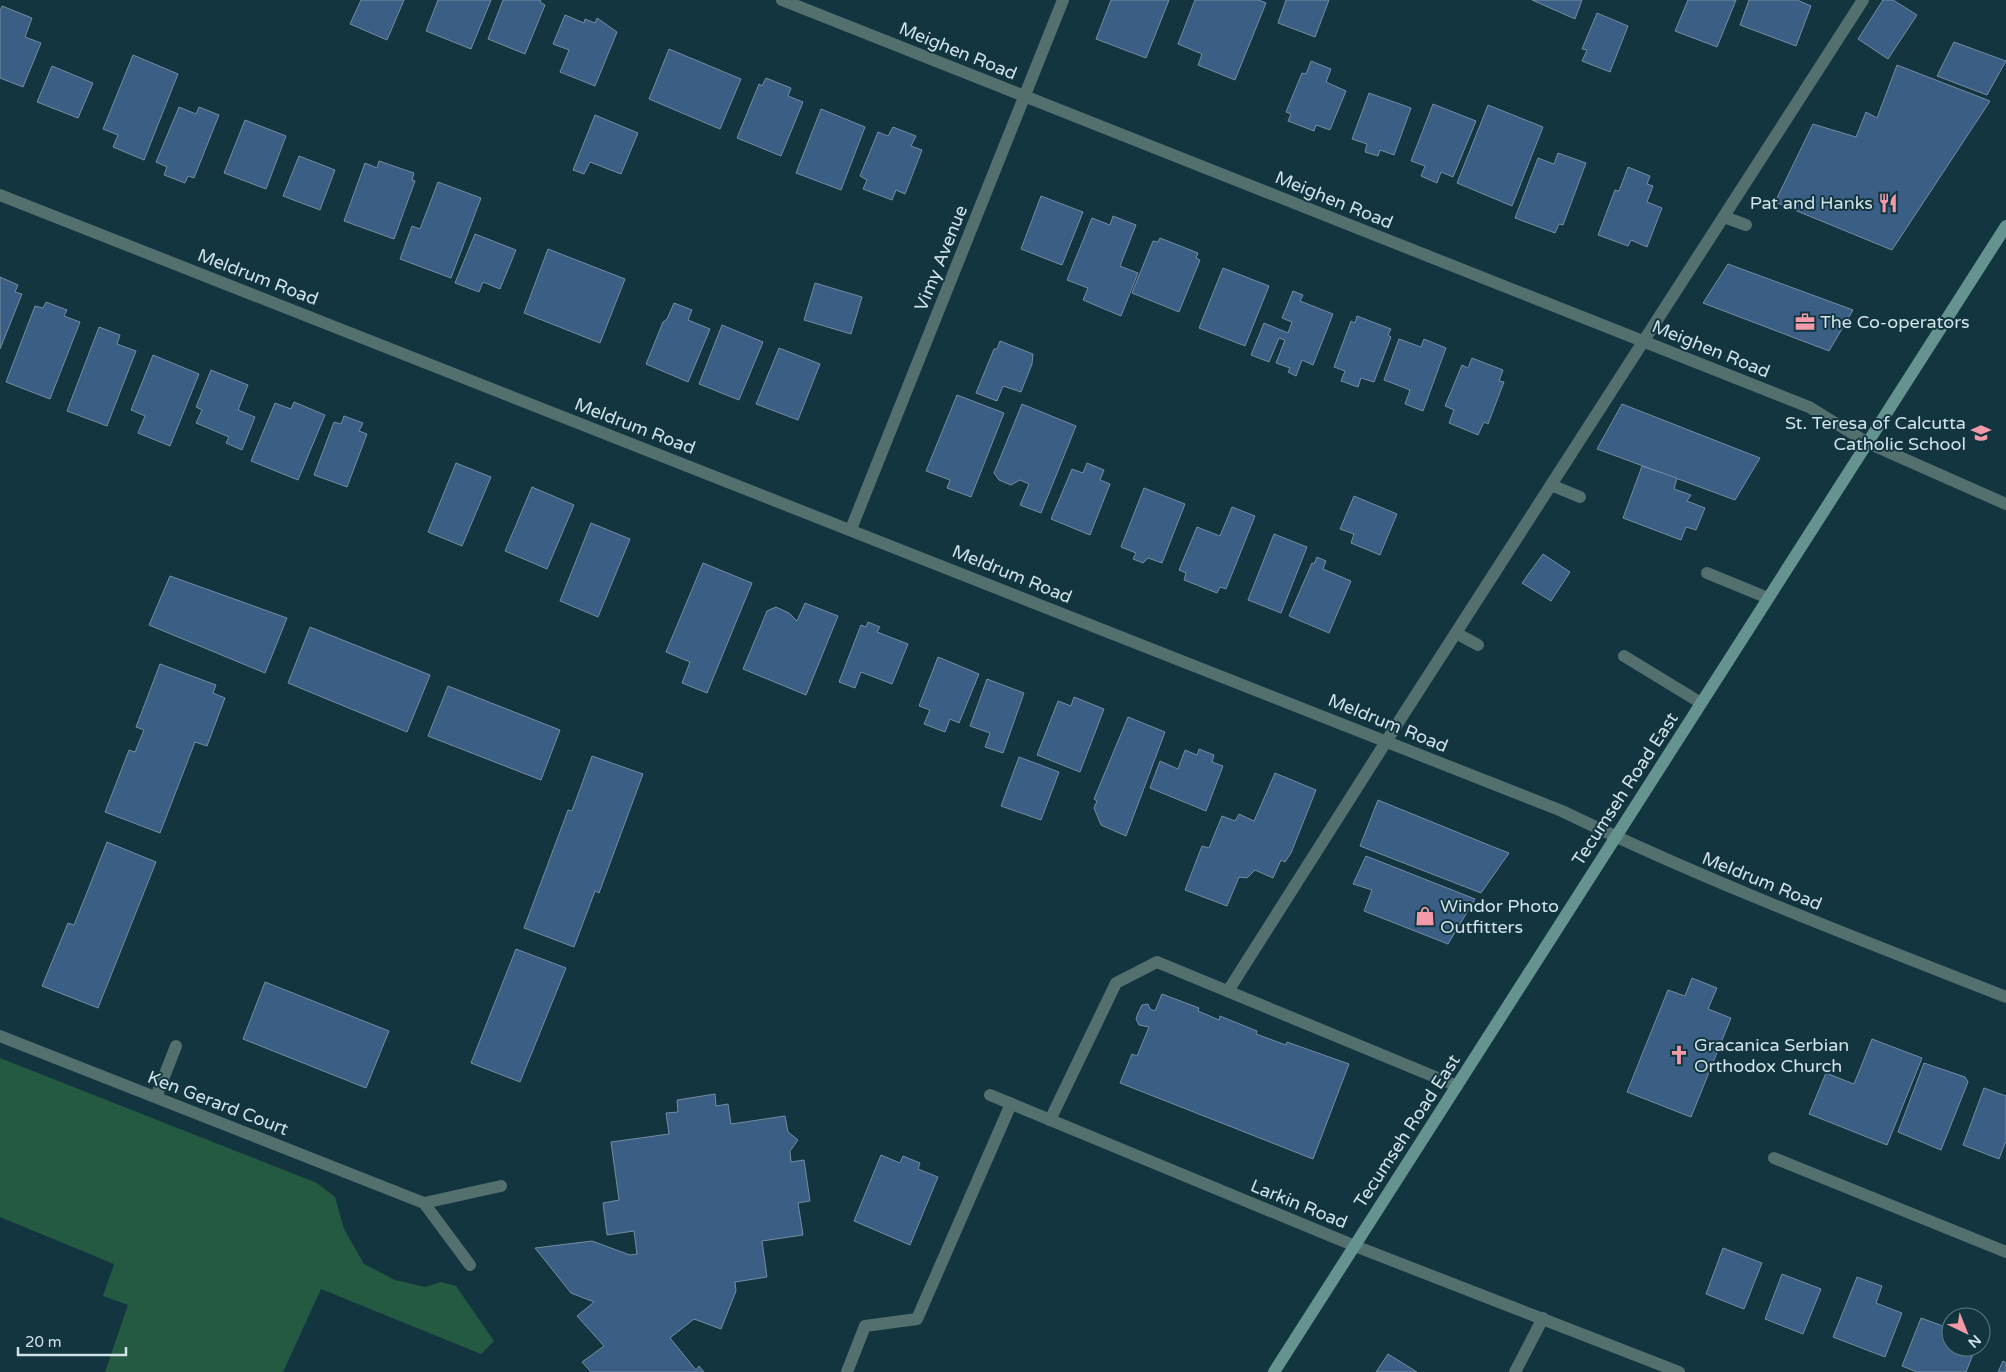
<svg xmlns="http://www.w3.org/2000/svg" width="2006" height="1372" font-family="'Varela Round',sans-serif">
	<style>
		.green { fill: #245a42 }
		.building { fill: #3b5f84; stroke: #758ba2 }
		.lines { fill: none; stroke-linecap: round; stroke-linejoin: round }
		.service { stroke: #53706e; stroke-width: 12 }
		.minor { stroke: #53706e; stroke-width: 12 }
		.secondary { stroke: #659390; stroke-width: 12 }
		.labels { text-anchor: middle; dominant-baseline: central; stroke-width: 4; stroke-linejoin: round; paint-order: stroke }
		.street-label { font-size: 18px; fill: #cfe2e8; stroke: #13353f }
		.poi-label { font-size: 18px; fill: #cfe2e8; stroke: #13353f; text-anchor: start }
	</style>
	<rect width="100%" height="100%" fill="#13353f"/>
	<!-- green -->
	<polygon class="green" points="0,1058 317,1183 335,1197 344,1229 364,1264 395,1280 425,1287 441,1282 456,1286 494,1341 481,1354 321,1289 283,1372 105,1372 128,1305 103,1296 114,1264 0,1217"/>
	<!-- building -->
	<g class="building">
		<polygon points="361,0 404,0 387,40 350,24"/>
		<polygon points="438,0 491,0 471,49 426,31"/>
		<polygon points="503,0 541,0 540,2 545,5 525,54 488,39"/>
		<polygon points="1111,0 1169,0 1146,58 1096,39"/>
		<polygon points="1195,0 1259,0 1266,3 1235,80 1198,65 1202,54 1178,44"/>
		<polygon points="1286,0 1329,0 1315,37 1278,23"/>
		<polygon points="1532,0 1582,0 1575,19"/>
		<polygon points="1688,0 1736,0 1717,47 1675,31"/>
		<polygon points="1749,0 1797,0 1811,6 1796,46 1740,25"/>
		<polygon points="1883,0 1893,0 1917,15 1888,59 1858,39"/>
		<polygon points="2,6 32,18 25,37 41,43 23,87 0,78 0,11"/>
		<polygon points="1597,13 1628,26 1610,72 1582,61 1587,50 1582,49"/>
		<polygon points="565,15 584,23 585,19 595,23 597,18 617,32 595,86 560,72 569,50 553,44"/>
		<polygon points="1954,42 2006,61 1987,95 1937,76"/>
		<polygon points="669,49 741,79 720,129 649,99"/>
		<polygon points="133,55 178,74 144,160 113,147 118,135 103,129"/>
		<polygon points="1311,61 1331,69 1326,82 1346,91 1330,130 1316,125 1314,131 1288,121 1291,114 1286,112 1302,73 1306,74"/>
		<polygon points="1897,65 1990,101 1892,250 1775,202 1813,124 1856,137 1866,112 1877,118"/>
		<polygon points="52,66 93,83 78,118 37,102"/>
		<polygon points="766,78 791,88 788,96 803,102 781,156 737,138 759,84 762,86"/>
		<polygon points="1369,93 1411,108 1394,155 1380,150 1378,156 1365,152 1367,144 1352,139"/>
		<polygon points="1433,104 1476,121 1453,177 1441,172 1437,183 1421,176 1425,166 1411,161"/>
		<polygon points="1488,105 1543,127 1512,206 1457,183"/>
		<polygon points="179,107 196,114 199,107 219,115 194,178 188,176 185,183 164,175 167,167 156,162"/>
		<polygon points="821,109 865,127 841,190 796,173"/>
		<polygon points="595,115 638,133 621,174 590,162 584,174 573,170"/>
		<polygon points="245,120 286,136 266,189 224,173"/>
		<polygon points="893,127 916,136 911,146 922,150 905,194 896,190 892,200 863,189 867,180 860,176 878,132 888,136"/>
		<polygon points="1558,153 1586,163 1563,225 1559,224 1555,233 1515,218 1538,158 1554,164"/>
		<polygon points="299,156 335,170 320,210 283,196"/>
		<polygon points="379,161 414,173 412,180 415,181 394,239 344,221 365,163 377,168"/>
		<polygon points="1628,167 1650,176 1647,184 1653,186 1647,202 1662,208 1647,247 1631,240 1628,246 1598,235 1615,190 1619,191"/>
		<polygon points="438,182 481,198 451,278 400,259 412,226 420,229"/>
		<polygon points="1041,196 1083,212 1062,265 1021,249"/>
		<polygon points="1113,216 1136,225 1120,266 1138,273 1121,316 1083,300 1088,288 1067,280 1092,218 1110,225"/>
		<polygon points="475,234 516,250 500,289 483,282 479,292 455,283"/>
		<polygon points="1160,238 1198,253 1196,258 1200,260 1179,312 1132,293 1153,241 1158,242"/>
		<polygon points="548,249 625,279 600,343 524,313"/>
		<polygon points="1728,264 1853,310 1829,351 1703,303"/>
		<polygon points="1223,268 1269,286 1245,346 1199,328"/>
		<polygon points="0,277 18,285 15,292 22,294 0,349"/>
		<polygon points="815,283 862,297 851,334 804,320"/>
		<polygon points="1293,291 1303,295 1300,301 1333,314 1313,365 1302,360 1296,376 1288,372 1290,368 1276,363 1285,340 1279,338 1269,362 1251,355 1264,323 1288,333 1292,322 1282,318"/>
		<polygon points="46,302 67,310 64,316 80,322 50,399 6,382 35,306 43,308"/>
		<polygon points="674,303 692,310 688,320 710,329 688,382 646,364 663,322 667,319"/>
		<polygon points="1357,316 1391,329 1388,335 1391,337 1374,382 1361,378 1358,387 1341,381 1345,371 1334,367 1351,321 1355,323"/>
		<polygon points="722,325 763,342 739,400 699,384"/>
		<polygon points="99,327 120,335 117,344 136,351 107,426 67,411"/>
		<polygon points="1399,339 1421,347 1424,339 1446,348 1423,411 1405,404 1410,390 1384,380"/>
		<polygon points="1000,341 1033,354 1032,364 1021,392 1003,386 997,401 976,393 994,349 997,349"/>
		<polygon points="779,348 820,364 798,420 756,404"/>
		<polygon points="153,355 199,374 170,446 138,433 145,416 131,410"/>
		<polygon points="1472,358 1503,370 1499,381 1504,382 1488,424 1484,422 1478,435 1449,423 1454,410 1445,406 1462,365 1468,368"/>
		<polygon points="211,370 248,385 238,410 255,417 242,450 226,443 229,437 196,423 202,410 196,407"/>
		<polygon points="957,395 1004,413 971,497 947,488 950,480 926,471"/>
		<polygon points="294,402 325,415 298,480 251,461 275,403 291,409"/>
		<polygon points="1022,404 1076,426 1041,513 1020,505 1029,484 1020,480 1011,485 999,480 994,473"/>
		<polygon points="1622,404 1760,458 1735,500 1597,449"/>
		<polygon points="344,416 363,423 359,431 367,434 347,487 314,475 334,422 341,424"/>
		<polygon points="456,463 491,477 462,546 428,532"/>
		<polygon points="1087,463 1104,470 1100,480 1110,484 1090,535 1051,519 1072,469 1083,473"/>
		<polygon points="1642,466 1677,478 1674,489 1691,495 1687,501 1705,508 1696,530 1686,527 1681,540 1623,518"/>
		<polygon points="532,487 574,505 547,569 505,551"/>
		<polygon points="1144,488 1185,504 1162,563 1148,558 1143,563 1133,559 1136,553 1121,547"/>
		<polygon points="1354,496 1397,514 1380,555 1351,543 1354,534 1340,529"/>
		<polygon points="1232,507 1255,516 1226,589 1220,587 1217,593 1184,580 1186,573 1179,570 1197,527 1220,536"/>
		<polygon points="591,523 630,539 598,617 560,601"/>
		<polygon points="1274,534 1307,547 1281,613 1248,600"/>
		<polygon points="1543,554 1570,572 1551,601 1522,583"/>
		<polygon points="1317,557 1326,561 1323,569 1351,581 1329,633 1289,616 1312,563 1314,564"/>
		<polygon points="703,563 752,583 707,693 682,683 690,662 666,652"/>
		<polygon points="170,576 287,618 265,673 149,625"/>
		<polygon points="805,603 838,616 806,695 743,669 767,611 776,607 789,613 797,621"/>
		<polygon points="868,622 880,627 877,632 908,644 892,684 861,672 855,688 839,682 861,625 866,627"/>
		<polygon points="310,627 430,675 407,732 288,683"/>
		<polygon points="938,657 979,674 959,723 950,719 945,732 924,724 930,710 919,706"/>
		<polygon points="160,664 216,685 213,693 225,698 207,746 195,742 160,833 105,812 129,750 135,752 144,730 136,727"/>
		<polygon points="987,679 1024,693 1003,753 985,747 990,733 970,726"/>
		<polygon points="448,686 560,730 541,780 428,736"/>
		<polygon points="1074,697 1104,709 1080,772 1037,755 1058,701 1071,706"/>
		<polygon points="1128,717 1165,732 1126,836 1101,825 1094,808 1097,801 1094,799"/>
		<polygon points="1199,749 1214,755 1212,762 1223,766 1206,811 1150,788 1160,761 1178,769 1185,750 1197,755"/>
		<polygon points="592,756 643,774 599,893 595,891 574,947 524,928 568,810 572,811"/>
		<polygon points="1019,757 1059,772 1041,820 1001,806"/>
		<polygon points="1275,773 1316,790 1291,853 1285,862 1281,860 1273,878 1255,870 1247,878 1239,877 1227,906 1185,890 1202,846 1209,848 1222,816 1235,821 1239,814 1254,821"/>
		<polygon points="1378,800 1496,848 1509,853 1481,893 1360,846"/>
		<polygon points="107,842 156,862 98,1008 42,986 68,923 74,925"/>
		<polygon points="1366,856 1475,899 1448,944 1364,911 1372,890 1353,884"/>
		<polygon points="516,949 566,968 520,1082 471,1063"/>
		<polygon points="1692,978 1717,988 1708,1009 1731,1018 1691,1117 1627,1092 1668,990 1685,996"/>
		<polygon points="265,982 389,1031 366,1088 243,1039"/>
		<polygon points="1162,994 1199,1008 1198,1011 1219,1020 1220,1016 1257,1031 1256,1034 1286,1045 1287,1042 1349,1064 1313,1159 1120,1083 1132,1054 1137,1056 1149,1027 1139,1025 1136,1019 1138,1013 1142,1005 1148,1004 1150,1009 1155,1011"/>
		<polygon points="1872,1039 1922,1058 1887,1145 1809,1114 1826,1073 1854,1084"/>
		<polygon points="1924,1063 1965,1077 1968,1082 1941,1150 1898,1132"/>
		<polygon points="1984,1088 2006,1096 2006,1141 1999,1159 1963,1145"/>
		<polygon points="715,1094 716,1106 728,1104 731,1124 785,1116 788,1132 798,1140 790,1151 791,1162 804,1160 810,1201 798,1203 803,1235 762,1241 767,1277 735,1282 736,1291 721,1329 694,1319 670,1338 696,1370 699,1366 704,1372 591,1372 582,1362 604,1346 577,1316 594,1302 571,1293 535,1248 592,1241 630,1255 637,1254 634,1231 607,1235 603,1203 619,1200 611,1142 669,1134 666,1113 678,1112 677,1100"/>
		<polygon points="881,1155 900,1163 903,1156 920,1163 918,1169 938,1177 910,1245 854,1221"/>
		<polygon points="1723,1248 1762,1263 1744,1309 1706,1294"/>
		<polygon points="1782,1274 1821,1289 1803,1334 1765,1319"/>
		<polygon points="1857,1277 1882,1286 1876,1303 1902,1313 1885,1357 1833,1337"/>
		<polygon points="1921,1318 1951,1329 1951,1347 1976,1347 1966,1372 1917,1372 1902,1366"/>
		<polygon points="1388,1354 1417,1372 1376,1372"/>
		<polygon points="2003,1361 2006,1363 2006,1372 1998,1372"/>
	</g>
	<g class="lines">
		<!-- service -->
		<g class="service">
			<polyline points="1724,217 1746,225"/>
			<polyline points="1868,443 2006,504"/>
			<polyline points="1551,485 1580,497"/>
			<polyline points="1707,573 1768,598"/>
			<polyline points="1456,633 1478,645"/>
			<polyline points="1624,656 1701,703"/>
			<polyline points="1228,991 1403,715 1863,0"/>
			<polyline points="156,1097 176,1046"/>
			<polyline points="1050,1120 1116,983 1157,962 1457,1086"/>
			<polyline points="1774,1158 2006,1252"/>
			<polyline points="470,1265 424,1203 501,1186"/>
			<polyline points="847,1372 865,1326 917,1319 1011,1104"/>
			<polyline points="1515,1372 1543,1318"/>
		</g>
		<!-- minor -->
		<g class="minor">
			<polyline points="782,0 1809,407 1868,443"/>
			<path d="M0 195 1562 811C1706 881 1856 938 2006 997"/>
			<polyline points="851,529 1063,0"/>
			<polyline points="0,1036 424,1203"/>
			<polyline points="990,1095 1355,1246 1679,1372"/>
		</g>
		<!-- secondary -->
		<polyline class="secondary" points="1274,1372 2006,226"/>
	</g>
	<!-- icons -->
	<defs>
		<symbol id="restaurant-bare" viewBox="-9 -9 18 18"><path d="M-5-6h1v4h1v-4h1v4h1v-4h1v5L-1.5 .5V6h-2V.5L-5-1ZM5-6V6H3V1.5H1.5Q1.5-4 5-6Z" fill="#f39aa9" stroke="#13353f" stroke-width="2.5" paint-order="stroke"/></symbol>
		<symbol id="office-bare" viewBox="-9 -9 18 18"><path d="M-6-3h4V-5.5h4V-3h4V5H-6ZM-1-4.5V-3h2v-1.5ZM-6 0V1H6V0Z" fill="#f39aa9" stroke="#13353f" stroke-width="2.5" paint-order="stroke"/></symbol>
		<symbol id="school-bare" viewBox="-9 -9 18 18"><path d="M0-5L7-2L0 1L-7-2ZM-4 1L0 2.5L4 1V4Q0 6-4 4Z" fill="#f39aa9" stroke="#13353f" stroke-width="2.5" paint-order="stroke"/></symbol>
		<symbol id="shop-bare" viewBox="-9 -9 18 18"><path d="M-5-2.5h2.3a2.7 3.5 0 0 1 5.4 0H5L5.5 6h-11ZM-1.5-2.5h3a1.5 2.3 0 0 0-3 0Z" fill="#f39aa9" stroke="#13353f" stroke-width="2.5" paint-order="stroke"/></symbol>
		<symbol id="church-bare" viewBox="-9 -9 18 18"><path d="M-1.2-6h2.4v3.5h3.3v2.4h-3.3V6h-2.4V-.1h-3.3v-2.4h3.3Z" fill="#f39aa9" stroke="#13353f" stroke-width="2.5" paint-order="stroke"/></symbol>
	</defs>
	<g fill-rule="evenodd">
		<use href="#restaurant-bare" x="1874" y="189" width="28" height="28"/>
		<use href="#office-bare" x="1791" y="308" width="28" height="28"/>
		<use href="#school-bare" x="1967" y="419" width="28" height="28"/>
		<use href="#shop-bare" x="1411" y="902" width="28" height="28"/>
		<use href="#church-bare" x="1665" y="1041" width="28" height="28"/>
	</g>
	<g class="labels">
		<!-- street labels -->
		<g class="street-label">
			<text transform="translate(958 51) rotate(22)">Meighen Road</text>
			<text transform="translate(1334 200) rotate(22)">Meighen Road</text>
			<text transform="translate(941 258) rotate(-68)">Vimy Avenue</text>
			<text transform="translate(258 277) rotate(21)">Meldrum Road</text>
			<text transform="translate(1711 349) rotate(22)">Meighen Road</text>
			<text transform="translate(635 426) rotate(21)">Meldrum Road</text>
			<text transform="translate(1012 574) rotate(22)">Meldrum Road</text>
			<text transform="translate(1388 723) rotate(22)">Meldrum Road</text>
			<text transform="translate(1625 789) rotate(-57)">Tecumseh Road East</text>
			<text transform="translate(1762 881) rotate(22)">Meldrum Road</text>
			<text transform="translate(218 1103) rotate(21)">Ken Gerard Court</text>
			<text transform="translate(1407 1131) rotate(-57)">Tecumseh Road East</text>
			<text transform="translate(1299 1204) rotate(22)">Larkin Road</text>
		</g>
		<!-- poi labels -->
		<g class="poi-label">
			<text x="1873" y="203" text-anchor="end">Pat and Hanks</text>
			<text x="1820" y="322">The Co-operators</text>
			<text x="1966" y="423" text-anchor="end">St. Teresa of Calcutta<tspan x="1966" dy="21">Catholic School</tspan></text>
			<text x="1440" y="906">Windor Photo<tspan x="1440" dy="21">Outfitters</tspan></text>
			<text x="1694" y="1045">Gracanica Serbian<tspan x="1694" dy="21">Orthodox Church</tspan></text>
		</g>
	</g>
	<!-- north arrow -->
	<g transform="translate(1966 1332) rotate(137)"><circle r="24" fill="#13353f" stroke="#5e7a83"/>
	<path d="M0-4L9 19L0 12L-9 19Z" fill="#f39aa9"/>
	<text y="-8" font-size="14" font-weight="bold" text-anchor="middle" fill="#cfe2e8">N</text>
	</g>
	<!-- scale -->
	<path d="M18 1347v8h108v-8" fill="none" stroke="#cfe2e8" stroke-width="2.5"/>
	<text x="25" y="1347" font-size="15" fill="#cfe2e8" stroke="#13353f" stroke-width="4" paint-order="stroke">20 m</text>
</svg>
